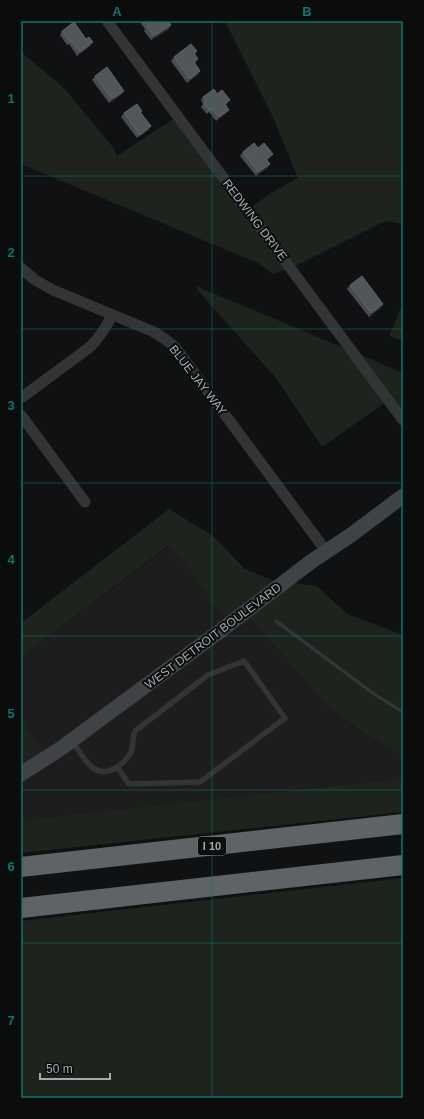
<svg xmlns="http://www.w3.org/2000/svg" width="424" height="1119" font-family="Arial,sans-serif">
	<style>
		.built { fill: #1d1d1e }
		.green { fill: #1e241d }
		.lines { fill: none; stroke-linecap: round; stroke-linejoin: round }
		.stream { stroke: #2e393a; stroke-width: 3 }
		.lane { stroke: #323436; stroke-width: 5.5 }
		.street { stroke: #323436; stroke-width: 11 }
		.secondary { stroke: #404346; stroke-width: 15 }
		.highway { stroke: #5f6366; stroke-width: 20 }
		.wall { fill: #494b4e }
		.shaded-wall { fill: #2e3032 }
		.building { fill: #525659; stroke: #5f6367 }
		.grid { fill: none; stroke: #0f766e; stroke-width: 1; stroke-opacity: 0.55 }
		.labels { text-anchor: middle; dominant-baseline: central; stroke-width: 4; stroke-linejoin: round; paint-order: stroke }
		.shield { fill: #0b0c0c; stroke: #757b80; stroke-width: 1 }
		.shield-label { font-size: 11px; font-weight: bold; fill: #a3abb1 }
		.street-label { font-size: 12px; fill: #a3abb1; stroke: #0b0c0c }
		.neatline { fill: none; stroke: #0f766e; stroke-width: 1.5 }
		.grid-label { font-size: 13px; text-anchor: middle; font-weight: bold; fill: #0f766e }
	</style>
	<rect width="100%" height="100%" fill="#101112"/>
	<!-- built -->
	<g class="built">
		<polygon points="170,545 195,577 210,601 225,619 45,753 30,732 21,715 21,657"/>
		<polygon points="248,616 329,708 368,736 403,756 403,778 21,820 21,780"/>
	</g>
	<!-- green -->
	<g class="green">
		<polygon points="225,21 403,21 403,224 385,221 295,266 251,207 271,193 298,178 272,115"/>
		<polygon points="21,52 63,87 112,146 117,156 173,119 286,270 273,274 258,263 21,164"/>
		<polygon points="196,286 344,348 385,403 322,447 275,377 199,292"/>
		<polygon points="403,304 403,341 389,336"/>
		<polygon points="361,355 403,373 403,412"/>
		<polygon points="169,509 213,536 245,569 274,581 225,619 210,601 195,577 169,545 21,657 21,623"/>
		<polygon points="292,583 317,586 347,614 403,635 403,756 368,736 329,708 248,616"/>
		<polygon points="21,715 30,732 45,753 24,766 21,762"/>
		<polygon points="403,778 403,812 21,853 21,820"/>
		<polygon points="403,878 403,1098 21,1098 21,921"/>
	</g>
	<g class="lines">
		<!-- stream -->
		<polyline class="stream" points="276,621 374,694 403,712"/>
		<!-- lane -->
		<path class="lane" d="M72 741C84 757 93 781 116 768 122 764 128 758 131 752 134 745 132 737 135 731L208 675 244 661 285 718 200 782 129 784 117 767"/>
		<!-- street -->
		<g class="street">
			<polyline points="107,21 403,420"/>
			<polyline points="21,268 35,280 53,290 154,332 165,339 175,347 326,551"/>
			<path d="M21 398 90 347C100 337 106 328 112 315"/>
			<polyline points="21,415 85,502"/>
		</g>
		<!-- secondary -->
		<polyline class="secondary" points="21,774 60,749 216,634 312,561 351,535 403,496"/>
		<!-- highway -->
		<g class="highway">
			<polyline points="21,867 403,824"/>
			<polyline points="21,908 403,865"/>
		</g>
	</g>
	<!-- wall -->
	<g class="wall">
		<polygon points="139,21 168,21 169,29 151,40 144,31 145,29"/>
		<polygon points="62,31 90,46 77,56 69,44 67,45 60,35"/>
		<polygon points="197,51 195,54 196,62 195,63 200,71 197,75 187,83 171,61 174,57"/>
		<polygon points="95,76 122,94 109,103 92,80"/>
		<polygon points="217,94 227,104 225,105 226,113 216,121 209,112 207,114 201,107 203,104 201,100 203,97"/>
		<polygon points="142,111 141,113 151,126 148,130 137,138 121,117 124,113"/>
		<polygon points="258,148 270,158 267,160 270,164 267,168 256,176 240,156 243,152"/>
		<polygon points="350,285 383,304 380,308 369,317 347,289"/>
	</g>
	<!-- shaded-wall -->
	<g class="shaded-wall">
		<polygon points="171,25 169,29 151,40 154,36"/>
		<polygon points="93,42 90,46 77,56 80,52"/>
		<polygon points="200,71 197,75 187,83 190,79"/>
		<polygon points="124,91 122,94 109,103 112,99"/>
		<polygon points="229,110 226,113 216,121 219,117"/>
		<polygon points="151,126 148,130 137,138 140,135"/>
		<polygon points="273,154 270,158 264,163 266,159"/>
		<polygon points="270,164 267,168 256,176 258,172"/>
		<polygon points="383,304 380,308 369,317 371,313"/>
	</g>
	<!-- building -->
	<g class="building">
		<polygon points="144,21 168,21 171,25 154,36 147,27 149,26"/>
		<polygon points="74,22 86,39 89,37 93,42 80,52 71,41 70,42 62,31"/>
		<polygon points="191,44 197,51 194,53 198,59 194,62 200,71 190,79 174,57"/>
		<polygon points="107,67 124,91 112,99 95,76"/>
		<polygon points="214,89 217,94 222,90 230,100 225,104 229,110 219,117 212,109 210,111 204,103 207,101 203,97"/>
		<polygon points="137,104 142,111 140,112 151,126 140,135 124,113"/>
		<polygon points="254,143 258,148 264,143 273,154 266,159 270,164 258,172 243,152"/>
		<polygon points="362,276 383,304 371,313 350,285"/>
	</g>
	<!-- grid -->
	<path class="grid" d="M212 21V1098M21 176H403M21 329H403M21 483H403M21 636H403M21 790H403M21 943H403"/>
	<g class="labels">
		<!-- shield labels -->
		<rect class="shield" x="198" y="837" width="28" height="18" rx="3"/>
		<g class="shield-label">
			<text x="212" y="846">I 10</text>
		</g>
		<!-- street labels -->
		<g class="street-label">
			<text transform="translate(255 220) rotate(53)">REDWING DRIVE</text>
			<text transform="translate(198 380) rotate(52)">BLUE JAY WAY</text>
			<text transform="translate(213 636) rotate(-37)">WEST DETROIT BOULEVARD</text>
		</g>
	</g>
	<!-- border -->
	<rect width="424" height="1119" fill="none" stroke="#0b0c0c" stroke-width="44"/>
	<!-- scale -->
	<path d="M40 1073v6h70v-6" fill="none" stroke="#a3abb1" stroke-width="2"/>
	<text x="46" y="1073" font-size="12" fill="#a3abb1" stroke="#0b0c0c" stroke-width="3" paint-order="stroke">50 m</text>
	<rect x="22" y="22" width="380" height="1075" class="neatline"/>
	<g class="grid-label">
		<text x="117" y="16">A</text>
		<text x="307" y="16">B</text>
		<text x="11" y="103">1</text>
		<text x="11" y="257">2</text>
		<text x="11" y="410">3</text>
		<text x="11" y="564">4</text>
		<text x="11" y="718">5</text>
		<text x="11" y="871">6</text>
		<text x="11" y="1025">7</text>
	</g>
</svg>
